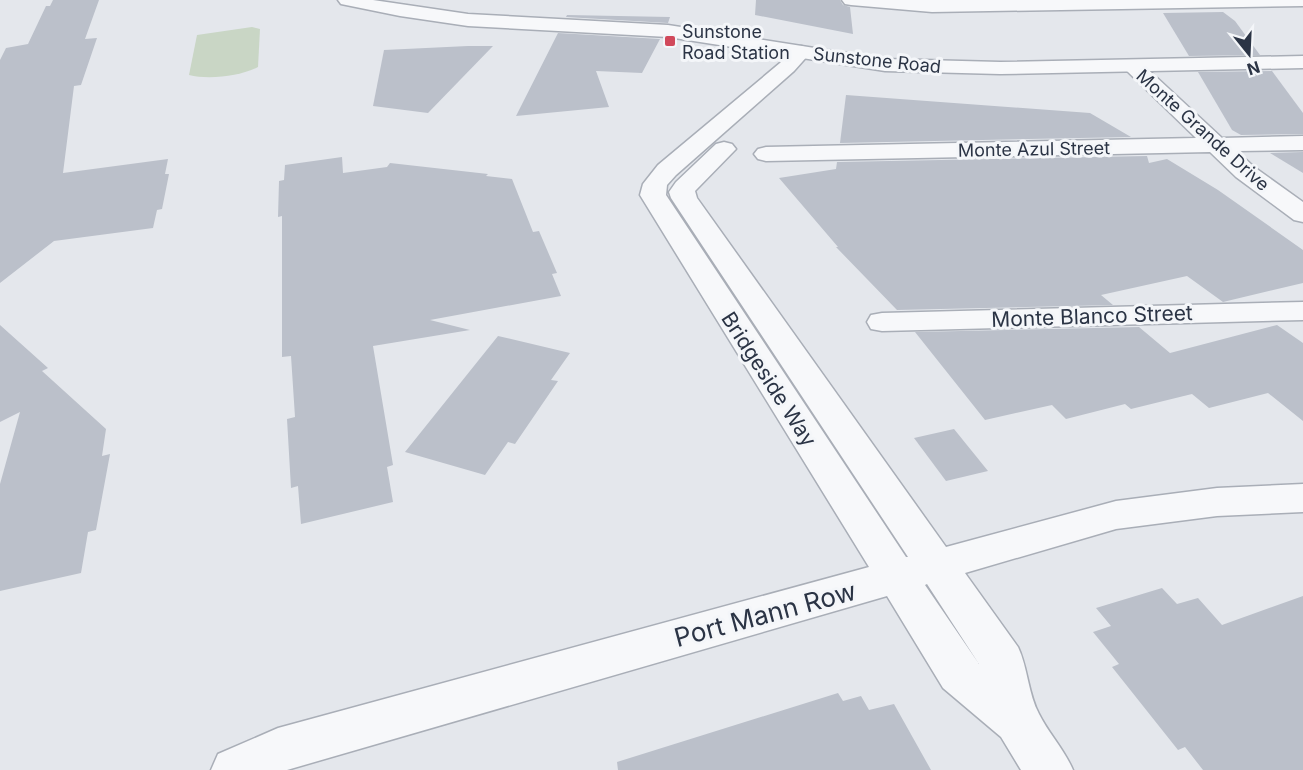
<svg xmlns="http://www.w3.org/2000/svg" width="1303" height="770" font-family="Inter,sans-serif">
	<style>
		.green { fill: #c9d6c5 }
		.building { fill: #bbc0ca }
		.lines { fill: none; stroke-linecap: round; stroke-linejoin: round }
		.minor-casing { stroke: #a9aeb7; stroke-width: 3 }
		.tertiary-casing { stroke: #a9aeb7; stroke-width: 3 }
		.minor { fill: #f7f8fa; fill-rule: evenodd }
		.tertiary { fill: #f7f8fa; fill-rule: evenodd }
		.poi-dot { fill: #d1495b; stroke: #f4f6f9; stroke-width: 2 }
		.labels { text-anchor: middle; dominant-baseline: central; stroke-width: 6; stroke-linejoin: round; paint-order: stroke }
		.far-poi-label { font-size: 18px; fill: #2b3445; stroke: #f4f6f9; text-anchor: start }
		.far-street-label { font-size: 18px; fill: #2b3445; stroke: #f4f6f9 }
		.street-label { font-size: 21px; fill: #2b3445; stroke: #f4f6f9 }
		.near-street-label { font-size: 26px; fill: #2b3445; stroke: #f4f6f9 }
	</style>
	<rect width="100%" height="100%" fill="#e4e7ec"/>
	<!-- green -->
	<path class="green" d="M252 27 260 29 258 67C241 76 209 80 189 75L197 35Z"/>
	<!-- building -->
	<g class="building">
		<polygon points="53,0 99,0 85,39 97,38 81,85 74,86 63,173 168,159 165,174 169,174 162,209 157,210 153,228 54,241 0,283 0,60 6,48 28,44 46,6 50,6"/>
		<polygon points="756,0 840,0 843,5 850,7 853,34 755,15"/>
		<polygon points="1223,12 1235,21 1260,55 1189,56 1163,13"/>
		<polygon points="567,15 670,17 668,23 566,17"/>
		<polygon points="558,33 660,39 642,73 596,71 609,107 516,116"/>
		<polygon points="468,46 493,46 428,113 373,106 384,50"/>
		<polygon points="1272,71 1303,113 1303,134 1241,135 1232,130 1198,72"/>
		<polygon points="846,95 1090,113 1131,137 840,143"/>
		<polygon points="1303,152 1303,173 1270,153"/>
		<polygon points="1147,156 1149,163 1167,159 1218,190 1303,250 1303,283 1223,302 1187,276 1101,295 1113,305 897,310 836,247 838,247 779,178 836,169 837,162"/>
		<polygon points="342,157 343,173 387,167 390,163 488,174 486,176 512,179 533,232 539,231 557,273 552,274 561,296 430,320 470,330 373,346 393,465 387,467 393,502 301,524 298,486 291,488 287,419 295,417 291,356 282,357 282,216 278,217 279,181 284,180 285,165"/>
		<polygon points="0,325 48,368 42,371 106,429 102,456 110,454 96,530 88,532 81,573 0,591 0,484 20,412 0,422"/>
		<polygon points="1277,325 1303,343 1303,421 1268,393 1209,408 1192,394 1131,409 1125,404 1066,419 1052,405 985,420 915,332 1139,327 1170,353"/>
		<polygon points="498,336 570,353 551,380 558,381 515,444 508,442 485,475 405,452"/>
		<polygon points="954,429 988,471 946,481 914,438"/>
		<polygon points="1162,588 1177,604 1198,598 1222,625 1303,596 1303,770 1203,770 1185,747 1178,750 1112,667 1119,664 1093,632 1111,626 1096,608"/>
		<polygon points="838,693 843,701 861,696 869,710 894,704 931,770 618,770 617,762"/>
	</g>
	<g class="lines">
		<defs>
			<g id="minor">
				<polygon points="842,0 1303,0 1303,6 932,12 851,5 845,4"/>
				<path d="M801 46 808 48 811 52 794 71 676 175 667 185 666 195 906 557H908L671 198 669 192 676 182 716 144 724 142 732 144 736 149 695 191 697 198 946 547 1116 501 1217 488 1303 484V512L1217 516 1116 529 965 573 1018 647C1028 668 1028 694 1039 714 1049 734 1064 749 1073 770H1021L1001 737 943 688 887 596 287 770H211L218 754 278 728 869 567 640 195 643 184 658 165 780 63 794 48ZM927 584 979 664 925 585Z"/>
				<polygon points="1133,60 1140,62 1222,138 1303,136 1303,150 1237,151 1254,167 1303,202 1303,222 1294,220 1236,177 1210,152 766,161 758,159 754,154 758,149 766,147 1196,138 1126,70 1123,66 1126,62"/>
				<polygon points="1303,302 1303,320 882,331 871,329 867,322 871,315 882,313"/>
			</g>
			<polygon id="tertiary" points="338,0 373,0 468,14 668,25 885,59 1000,62 1303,56 1303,68 1000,74 885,71 668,37 468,26 400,16 341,4"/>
		</defs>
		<!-- minor casing -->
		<use href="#minor" class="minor-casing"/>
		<!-- tertiary casing -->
		<use href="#tertiary" class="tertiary-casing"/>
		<!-- minor -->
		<use href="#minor" class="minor"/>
		<!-- tertiary -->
		<use href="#tertiary" class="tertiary"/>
	</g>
	<!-- markers -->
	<rect class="poi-dot" x="664" y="35" width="12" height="12" rx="3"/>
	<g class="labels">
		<!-- far-poi labels -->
		<g class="far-poi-label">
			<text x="682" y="31">Sunstone<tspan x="682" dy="21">Road Station</tspan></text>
		</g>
		<!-- far-street labels -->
		<g class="far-street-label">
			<text transform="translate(877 60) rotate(6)">Sunstone Road</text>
			<text transform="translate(1203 130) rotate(42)">Monte Grande Drive</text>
			<text transform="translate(1034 149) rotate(-1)">Monte Azul Street</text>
		</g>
		<!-- street labels -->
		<g class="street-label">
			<text transform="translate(1092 316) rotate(-2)">Monte Blanco Street</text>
			<text transform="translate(769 379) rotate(57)">Bridgeside Way</text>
		</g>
		<!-- near-street labels -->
		<g class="near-street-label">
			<text transform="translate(765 614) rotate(-15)">Port Mann Row</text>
		</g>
	</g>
	<!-- north arrow -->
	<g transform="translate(1249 54) rotate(162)" stroke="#f4f6f9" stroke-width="4.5" paint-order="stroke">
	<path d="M0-4.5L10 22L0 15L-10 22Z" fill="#2b3445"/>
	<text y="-9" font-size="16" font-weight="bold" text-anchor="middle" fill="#2b3445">N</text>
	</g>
</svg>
